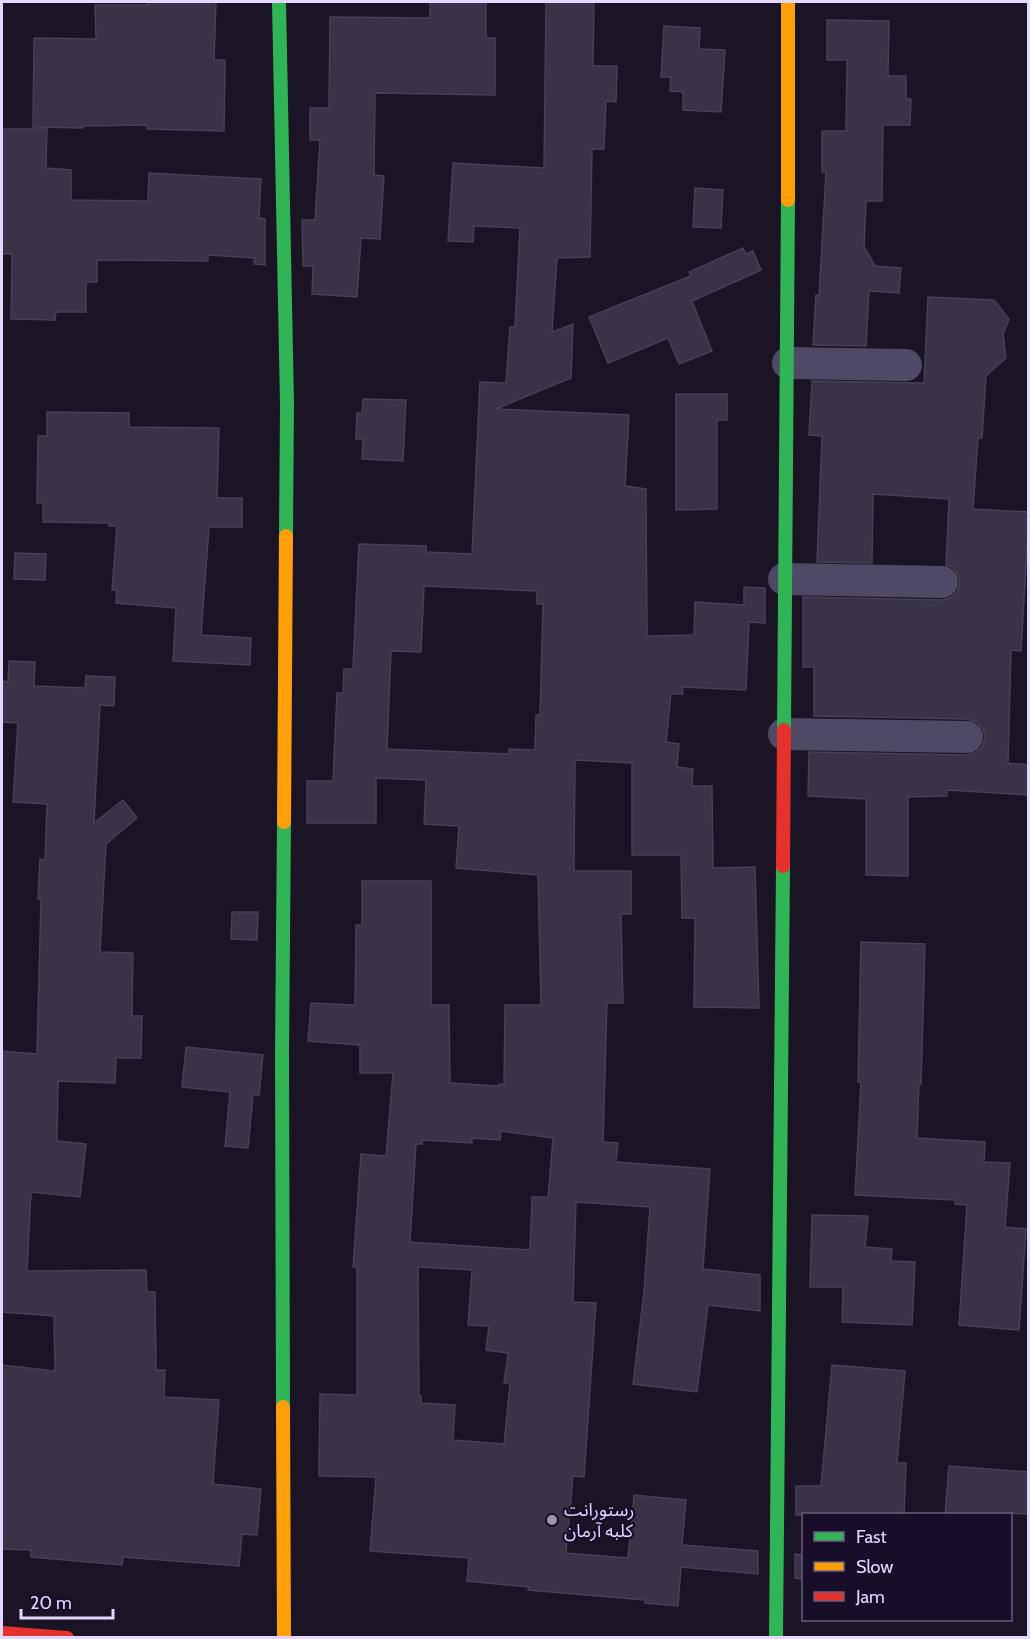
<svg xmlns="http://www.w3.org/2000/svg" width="1030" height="1639" font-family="Cabin,'Noto Sans Arabic',sans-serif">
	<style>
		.building { fill: #3a3246; stroke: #483f58; stroke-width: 1.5; fill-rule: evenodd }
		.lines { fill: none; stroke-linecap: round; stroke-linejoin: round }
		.street { stroke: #504965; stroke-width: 32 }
		.fast { stroke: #30b455; stroke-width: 14 }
		.slow { stroke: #ff9f0a; stroke-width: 14 }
		.jam { stroke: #e5322d; stroke-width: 14 }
		.poi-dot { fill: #9d93b2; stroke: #190e2a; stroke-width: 2 }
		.labels { text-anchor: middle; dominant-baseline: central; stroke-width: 4.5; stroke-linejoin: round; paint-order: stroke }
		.poi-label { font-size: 18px; fill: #e4d7ff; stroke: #190e2a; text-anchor: start }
	</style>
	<rect width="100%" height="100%" fill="#1a1424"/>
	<!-- building -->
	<g class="building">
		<polygon points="148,2 216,2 214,60 225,60 224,131 147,129 147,125 83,126 83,128 33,127 34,38 96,39 95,5 148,5"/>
		<polygon points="430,2 486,2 486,38 495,38 495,95 375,93 374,175 384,176 380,239 361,238 357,297 312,294 313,266 303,266 302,220 315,220 320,140 310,140 310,108 329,108 330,17 430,18"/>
		<path d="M546 2H594L593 66H617L616 102 606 101 604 149H592L590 257 557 258 552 332 573 324 571 378 496 409 629 415 625 486 646 489 647 636 694 635 695 602 744 605V587L765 588V623L749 622 746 690 682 687 683 694H671L666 742 679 744 677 767 693 769 692 786H712L713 868 755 867 759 1008 694 1007 695 918H682L681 855H632V763L575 760 574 871H631V914H621L623 1003H607L603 1142 618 1143 616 1162 710 1169 703 1269 760 1275V1311L708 1305 697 1392 633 1384 644 1292 650 1207 576 1202 573 1302 596 1303 584 1477 573 1476 566 1553 628 1558 634 1495 686 1500 682 1545 758 1551V1574L681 1567 678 1606 645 1603V1600L528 1590 529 1587 467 1581 469 1558 370 1551 376 1477 319 1476 320 1394 357 1395V1267H353L361 1154 386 1156 393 1073H360V1045L308 1041 311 1003 355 1005 356 925H362V881H431V1005H449L450 1083 498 1086 499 1084 504 1085 505 1005H541L538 875 456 868 459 826 424 824 426 780 376 778V823H307V781H333L337 693H343L344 669H353L359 544 426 546V552L472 554 480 382 506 383 510 327H515L520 228 474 226 473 242 448 241 453 163 544 168ZM424 586 537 591V604H543L540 715H536L535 750 509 749V754L387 749 391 651 421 652ZM501 1131 553 1138 548 1197H532L530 1250 410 1242 416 1144H422V1140L472 1143V1138L500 1140ZM418 1267 472 1270 468 1325 489 1326 486 1350 508 1353 504 1383 510 1384 504 1444 453 1440 455 1405 421 1403V1396H419Z"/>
		<polygon points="827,20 889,21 888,76 906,76 906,99 911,99 910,125 883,125 882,201 866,201 864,246 875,266 901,268 899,293 869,291 866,346 813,345 816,295 819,296 826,172 822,172 822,131 846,131 847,60 827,60"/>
		<polygon points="664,26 700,28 699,49 725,50 721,112 683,110 683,92 670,91 671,77 661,77"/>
		<polygon points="2,129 47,129 46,168 71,170 71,200 148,201 149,173 261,179 259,218 265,219 265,265 254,264 255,258 208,255 208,261 97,260 97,282 86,282 86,312 56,312 55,320 11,319 12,254 2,254"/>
		<polygon points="695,188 723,190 721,228 693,227"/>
		<polygon points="743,248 746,254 753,251 761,270 692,301 712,351 679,364 668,338 608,363 589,317 691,276 689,272"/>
		<polygon points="928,297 994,300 1009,319 1003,334 1006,358 986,376 982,438 978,438 973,509 1029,512 1021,651 1011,650 1008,763 1029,765 1029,795 947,790 947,796 908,797 908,876 866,875 866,799 808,796 809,752 967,755 975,753 982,747 985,737 983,729 977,722 967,719 814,716 814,667 803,667 803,597 942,600 950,598 957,592 960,582 957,573 952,567 946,565 949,499 873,494 872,563 817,562 822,436 809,435 812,381 924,383"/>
		<polygon points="676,394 727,394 727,420 717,420 717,509 676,510"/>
		<polygon points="363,399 406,400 403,461 362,459 363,439 356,439 357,413 362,413"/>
		<polygon points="47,412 129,413 129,427 219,428 217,498 242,498 242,527 209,527 201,635 251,638 250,665 173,661 176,608 116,603 117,590 112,590 117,526 109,526 109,523 43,522 43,503 37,503 38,436 47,436"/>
		<polygon points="15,553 46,554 45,580 14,579"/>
		<polygon points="9,661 35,662 34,686 85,688 86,676 115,677 114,706 100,705 94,823 123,800 137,818 106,844 100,952 133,953 132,1016 142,1016 141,1058 116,1058 115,1083 58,1081 57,1141 86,1144 80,1197 31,1192 27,1271 146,1270 147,1292 155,1292 156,1370 165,1370 164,1397 219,1400 213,1484 261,1489 257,1535 242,1534 239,1566 123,1557 122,1565 31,1557 31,1550 2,1549 2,1365 55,1371 54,1316 2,1312 2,1051 37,1054 41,899 38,899 40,859 45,860 47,804 13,802 18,723 2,722 2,681 8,682"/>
		<polygon points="232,912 258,912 257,940 231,939"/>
		<polygon points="861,942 925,944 921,1084 919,1084 917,1138 985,1142 984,1162 1010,1163 1005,1227 1026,1229 1019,1330 959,1325 967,1205 955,1204 955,1200 855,1195 861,1082 858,1082"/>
		<polygon points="186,1047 263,1055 259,1095 253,1095 248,1148 225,1146 230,1092 182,1087"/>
		<polygon points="812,1215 868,1216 865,1247 892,1249 891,1261 915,1262 912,1325 842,1322 843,1287 810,1287"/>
		<polygon points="832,1365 905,1371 897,1463 906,1463 904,1515 796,1515 796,1486 821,1486"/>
		<polygon points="949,1466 1029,1472 1029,1514 1006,1513 1006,1515 945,1515"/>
		<polygon points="795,1554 804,1555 804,1579 795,1578"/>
	</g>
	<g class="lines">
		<!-- street -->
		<g class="street">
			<polyline points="788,363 906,365"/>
			<polyline points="784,579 942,582"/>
			<polyline points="784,734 967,737"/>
		</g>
		<!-- fast -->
		<g class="fast">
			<polyline points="279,2 287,403 286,536"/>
			<polyline points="784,730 788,200"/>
			<polyline points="283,1407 282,1052 284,822"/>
			<polyline points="776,1638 783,866"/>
		</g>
		<!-- slow -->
		<g class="slow">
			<polyline points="788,2 788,200"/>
			<polyline points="284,822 286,536"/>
			<polyline points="283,1407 284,1638"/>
		</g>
		<!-- jam -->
		<g class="jam">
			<polyline points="783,866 784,730"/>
			<polyline points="2,1633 67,1638"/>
		</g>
	</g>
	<!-- markers -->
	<circle class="poi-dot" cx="552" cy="1520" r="6"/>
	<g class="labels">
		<!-- poi labels -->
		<g class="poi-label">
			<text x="564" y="1510">رستورانت<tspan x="564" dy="21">کلبه آرمان</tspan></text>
		</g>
	</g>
	<!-- border -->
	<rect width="1030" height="1639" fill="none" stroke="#e4d7ff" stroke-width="6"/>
	<!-- legend -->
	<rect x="802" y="1513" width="210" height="108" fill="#190e2a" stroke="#6a5e7f" stroke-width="1.5"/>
	<rect x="814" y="1532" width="30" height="9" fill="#30b455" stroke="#6a5e7f" stroke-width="1.5"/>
	<text x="856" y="1543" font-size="18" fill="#e4d7ff">Fast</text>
	<rect x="814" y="1562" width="30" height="9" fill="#ff9f0a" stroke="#6a5e7f" stroke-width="1.5"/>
	<text x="856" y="1573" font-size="18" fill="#e4d7ff">Slow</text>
	<rect x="814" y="1592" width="30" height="9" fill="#e5322d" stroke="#6a5e7f" stroke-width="1.5"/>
	<text x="856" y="1603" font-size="18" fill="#e4d7ff">Jam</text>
	<!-- scale -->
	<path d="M21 1609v9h92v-9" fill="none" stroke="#e4d7ff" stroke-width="3"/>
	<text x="30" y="1609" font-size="18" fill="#e4d7ff" stroke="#190e2a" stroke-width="4.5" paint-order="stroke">20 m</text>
</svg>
